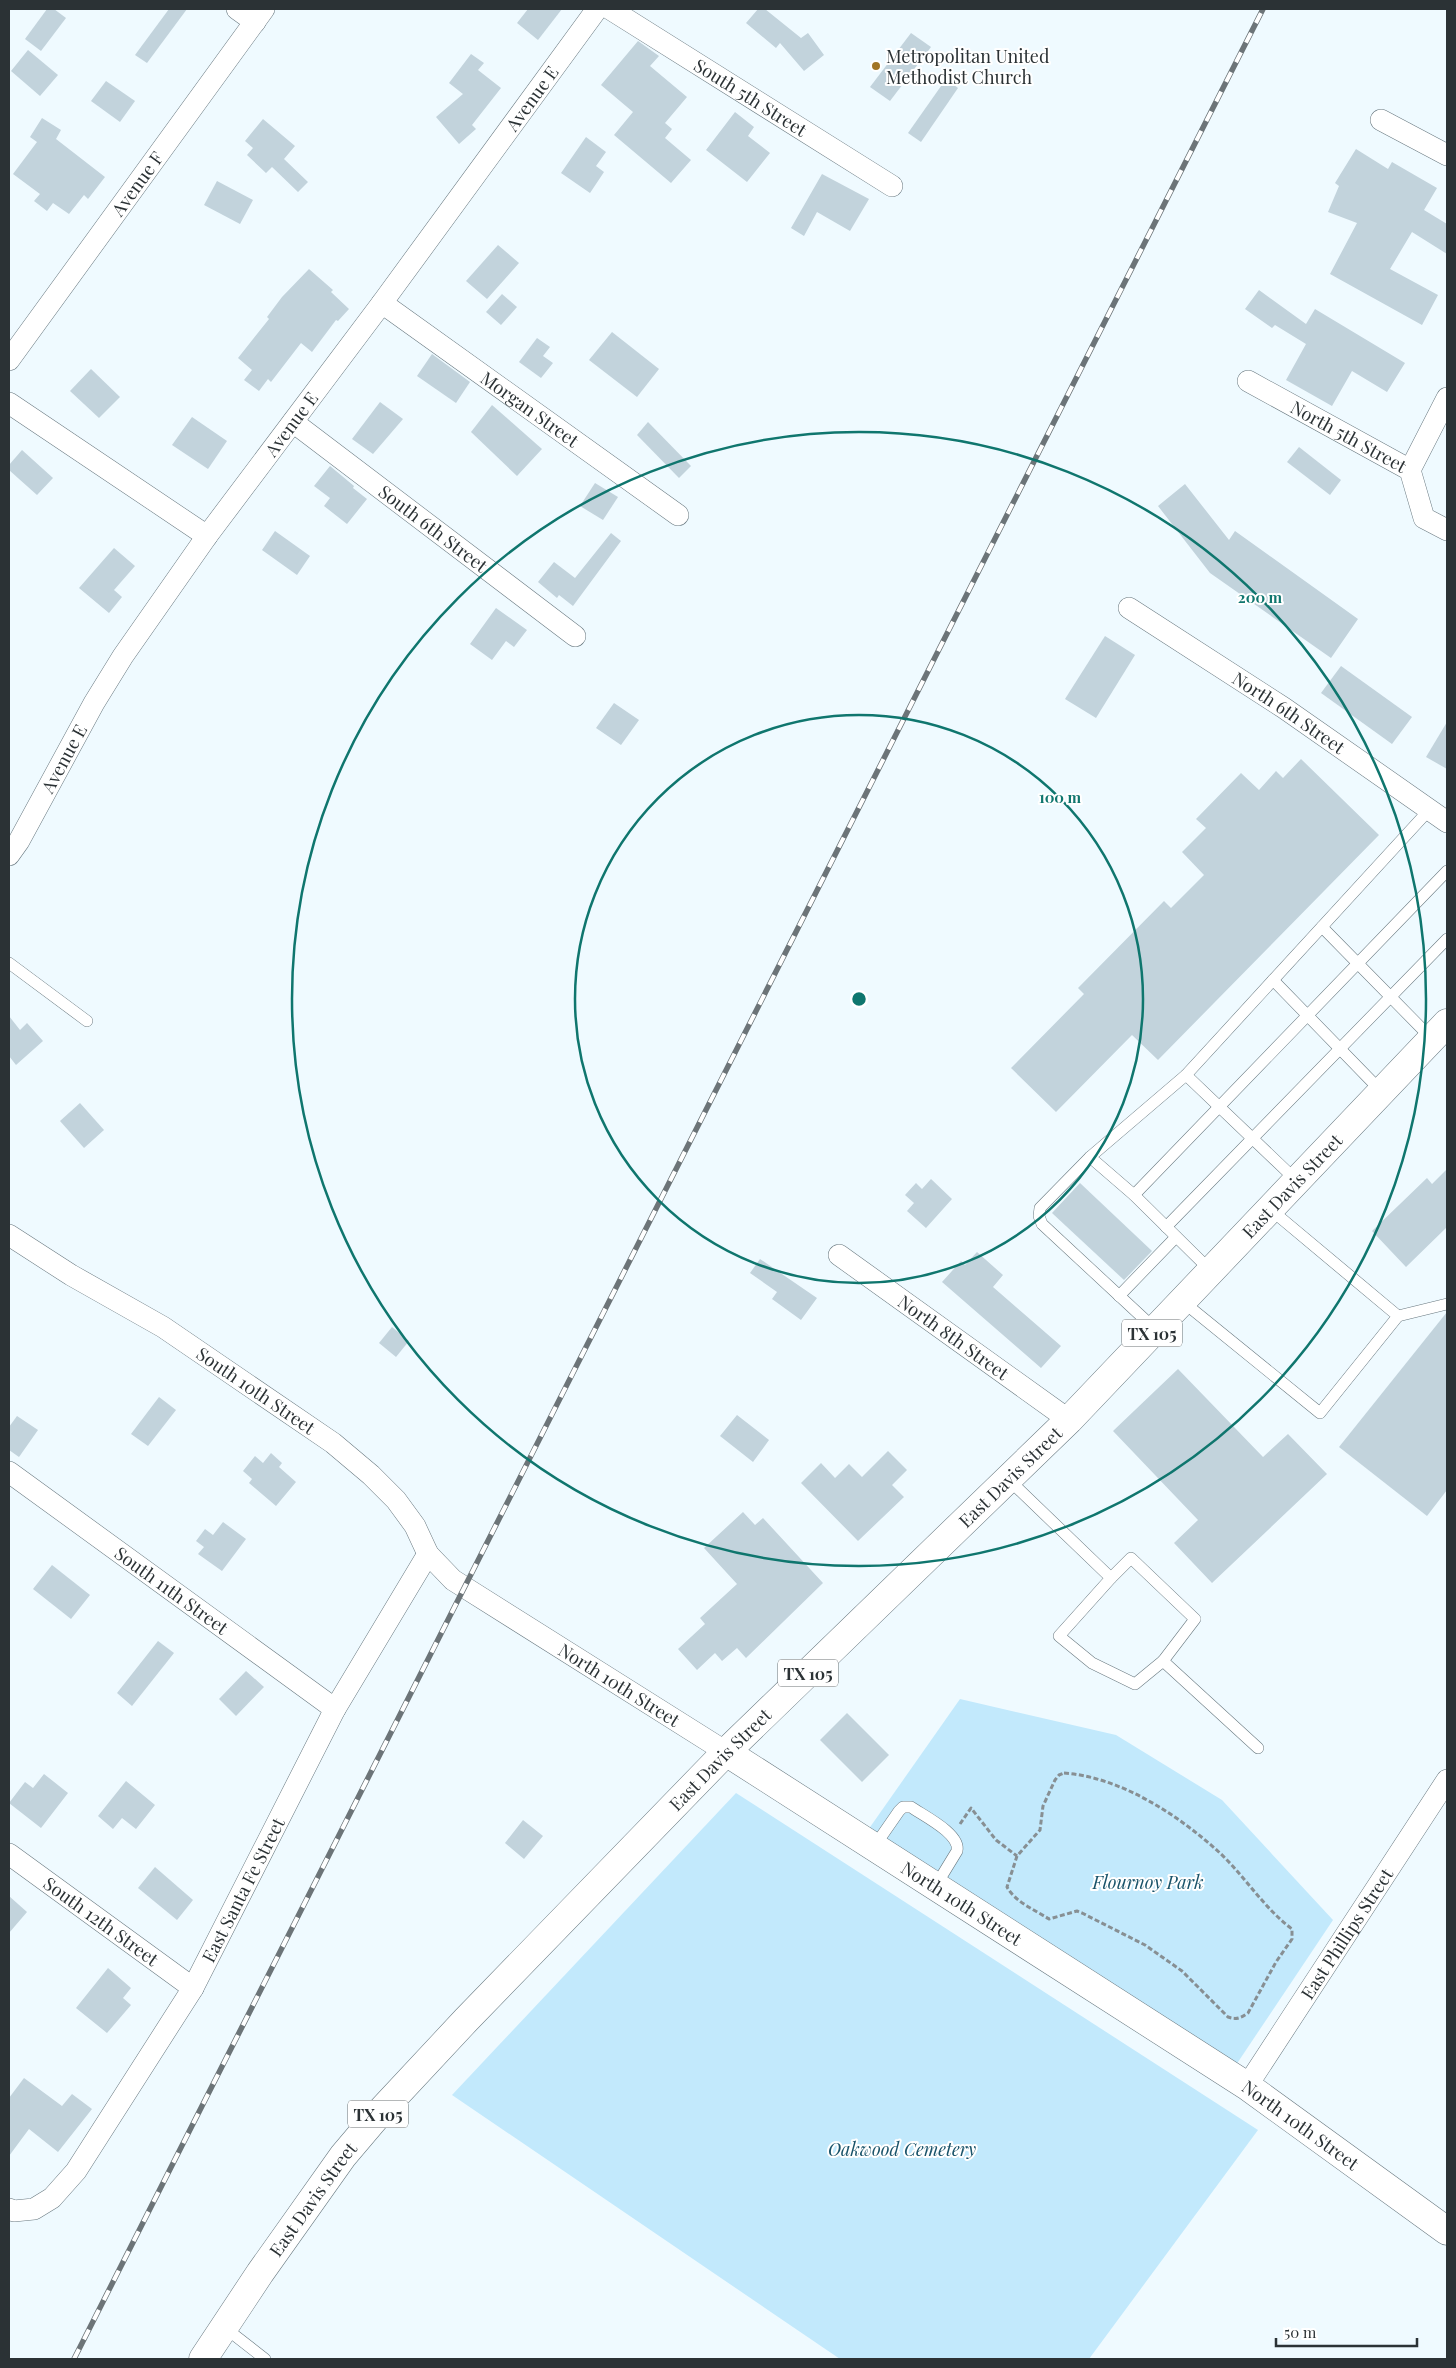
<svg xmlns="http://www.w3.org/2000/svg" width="1456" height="2368" font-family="'Playfair Display',serif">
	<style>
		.green { fill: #c2e9fc }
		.building { fill: #c2d3dc }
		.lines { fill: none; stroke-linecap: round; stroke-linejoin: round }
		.service-casing { stroke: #697980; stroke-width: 12 }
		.minor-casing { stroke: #697980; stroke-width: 22 }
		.tertiary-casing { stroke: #697980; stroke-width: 29 }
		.primary-casing { stroke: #697980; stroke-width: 29 }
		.path { stroke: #878f93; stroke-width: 3; stroke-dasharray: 5 2.5; stroke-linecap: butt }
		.service { stroke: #fff; stroke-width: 11 }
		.minor { stroke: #fff; stroke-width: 21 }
		.tertiary { stroke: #fff; stroke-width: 28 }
		.primary { stroke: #fff; stroke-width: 28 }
		.rail-casing { stroke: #6c7478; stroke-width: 5.5 }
		.rail { stroke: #fff; stroke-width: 4; stroke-dasharray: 11; stroke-linecap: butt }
		.ring { fill: none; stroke: #0f766e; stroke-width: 2.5 }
		.poi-dot { fill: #a17526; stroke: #fff; stroke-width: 2 }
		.labels { text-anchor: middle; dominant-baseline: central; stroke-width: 4; stroke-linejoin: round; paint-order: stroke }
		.shield { fill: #fff; stroke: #6b7072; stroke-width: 1 }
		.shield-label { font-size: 16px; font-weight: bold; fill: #2b3235 }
		.poi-label { font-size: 18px; fill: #2b3235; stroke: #fff; text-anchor: start }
		.street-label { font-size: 18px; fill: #2b3235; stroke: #fff }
		.park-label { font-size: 18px; font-style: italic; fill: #19536a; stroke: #fff }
		.centre { fill: #0f766e; stroke: #fff; stroke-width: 2.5 }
		.ring-label { font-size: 15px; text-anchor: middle; font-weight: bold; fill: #0f766e; stroke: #fff; stroke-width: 4; stroke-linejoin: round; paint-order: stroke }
	</style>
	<rect width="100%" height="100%" fill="#effaff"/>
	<!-- green -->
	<g class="green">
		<polygon points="960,1699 1116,1735 1222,1800 1333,1920 1234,2068 868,1830"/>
		<polygon points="736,1793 1258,2130 1089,2359 840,2359 452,2095"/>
	</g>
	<!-- building -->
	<g class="building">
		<polygon points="47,9 54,9 66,18 41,51 25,39"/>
		<polygon points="169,9 187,9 147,63 135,55"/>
		<polygon points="528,9 562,9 538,40 517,23"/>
		<polygon points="758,9 765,9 801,38 808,33 824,55 804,71 780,43 776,48 746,23"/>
		<polygon points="911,33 931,47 890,101 870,87"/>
		<polygon points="638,41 659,56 650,66 687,97 665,123 672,129 665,138 691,160 671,183 614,135 633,112 601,85"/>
		<polygon points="28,50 58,75 40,96 11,71"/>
		<polygon points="471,54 484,63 478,70 501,88 472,125 476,129 459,144 436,117 463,94 449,83"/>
		<polygon points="946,79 958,88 921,142 908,133"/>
		<polygon points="106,81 135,101 120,122 91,101"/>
		<polygon points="735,112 754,127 748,136 770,153 747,182 706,150"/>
		<polygon points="42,118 61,130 56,139 105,177 88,199 84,195 69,214 53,203 47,211 34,201 40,194 13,174 37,142 30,137"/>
		<polygon points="263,119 295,146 284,159 308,182 298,192 272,167 266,173 247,155 253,148 245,141"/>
		<polygon points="586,137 606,152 596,166 604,172 590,193 561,173"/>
		<polygon points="1356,149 1388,169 1392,162 1437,188 1424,210 1447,224 1447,254 1412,232 1390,269 1438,295 1422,325 1330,274 1357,223 1328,212 1339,186 1335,183"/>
		<polygon points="822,174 869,199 850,231 817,212 804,236 791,228"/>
		<polygon points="217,181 253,200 240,224 204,205"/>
		<polygon points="498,245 519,263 487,299 466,281"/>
		<polygon points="309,269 333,290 331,292 349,309 338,321 336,320 312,352 301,343 271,382 268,379 259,391 244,380 252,370 238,358 269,319 267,317 282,297"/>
		<polygon points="1259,290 1306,324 1315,309 1405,363 1387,392 1352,371 1332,406 1286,380 1306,344 1275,325 1272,328 1245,309"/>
		<polygon points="502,294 517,307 501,325 486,312"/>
		<polygon points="612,332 659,369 637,397 589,360"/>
		<polygon points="537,338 550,347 543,356 553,363 541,378 519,362"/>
		<polygon points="432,354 470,382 456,403 417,376"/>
		<polygon points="91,369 120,397 99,418 70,391"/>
		<polygon points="380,402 403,419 373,454 352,439"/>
		<polygon points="492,405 542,449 517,476 471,432"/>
		<polygon points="192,417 227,441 208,469 172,445"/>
		<polygon points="648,422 691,466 679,478 637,435"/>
		<polygon points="1299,447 1341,480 1330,495 1287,462"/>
		<polygon points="22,450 53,478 37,495 9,470 9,465"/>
		<polygon points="330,466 354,486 353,488 367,499 347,524 324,506 330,498 314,486"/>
		<polygon points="595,483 618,497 603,520 580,506"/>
		<polygon points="1185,484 1229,540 1235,531 1358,619 1331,658 1210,573 1158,506"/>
		<polygon points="275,531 310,556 297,575 262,550"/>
		<polygon points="611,533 621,541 573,606 559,595 557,598 538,582 554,562 575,578"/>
		<polygon points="114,548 135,566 114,590 122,597 109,613 79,588"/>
		<polygon points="496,608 527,630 514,647 506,641 492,660 470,644"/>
		<polygon points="1105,636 1135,655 1096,718 1065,699"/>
		<polygon points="1341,666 1412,717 1392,744 1321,693"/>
		<polygon points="614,703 639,720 621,745 596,728"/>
		<polygon points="1447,722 1447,769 1426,757"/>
		<polygon points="1301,759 1379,835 1158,1060 1132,1035 1056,1112 1011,1068 1084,994 1078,988 1164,901 1171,908 1204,875 1182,852 1206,828 1196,819 1241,773 1259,790 1276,771 1283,778"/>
		<polygon points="9,1016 20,1030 27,1023 43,1041 16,1065 9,1056"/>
		<polygon points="80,1103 104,1130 84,1148 60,1121"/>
		<polygon points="1447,1169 1447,1227 1406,1267 1372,1231 1427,1178 1432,1184"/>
		<polygon points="931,1179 952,1199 926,1228 907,1211 914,1203 905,1195 916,1183 922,1189"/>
		<polygon points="1080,1183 1152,1251 1124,1280 1052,1213"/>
		<polygon points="977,1252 1003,1275 993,1287 1061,1346 1041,1368 942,1282 961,1261 965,1265"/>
		<polygon points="760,1259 817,1298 801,1320 772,1299 777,1292 750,1273"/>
		<polygon points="1447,1312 1447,1490 1427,1516 1339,1447"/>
		<polygon points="392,1327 409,1341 396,1357 379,1343"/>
		<polygon points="1178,1369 1263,1457 1288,1434 1327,1474 1212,1583 1174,1543 1198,1520 1113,1431"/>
		<polygon points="159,1397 176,1410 148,1446 131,1434"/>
		<polygon points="737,1415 769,1440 753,1462 720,1436"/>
		<polygon points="17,1416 38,1430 19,1457 9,1450 9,1427"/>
		<polygon points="888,1451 907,1470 892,1485 904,1497 858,1541 801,1483 821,1463 835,1478 849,1464 862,1477"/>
		<polygon points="271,1453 282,1463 279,1467 296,1482 276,1506 249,1483 252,1479 243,1471 255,1456 263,1463"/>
		<polygon points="743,1512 755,1525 763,1518 823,1583 746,1658 737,1648 722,1661 715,1653 697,1670 678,1649 705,1624 700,1618 737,1584 704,1548"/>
		<polygon points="223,1522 246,1539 222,1571 198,1554 204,1547 196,1541 205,1529 213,1535"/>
		<polygon points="52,1565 90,1595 71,1619 33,1589"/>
		<polygon points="158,1641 174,1653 132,1706 117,1693"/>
		<polygon points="246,1671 264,1687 236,1716 219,1699"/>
		<polygon points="847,1713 889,1755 862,1782 820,1740"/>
		<polygon points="44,1774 68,1793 41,1828 9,1803 25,1782 33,1788"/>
		<polygon points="126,1781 155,1805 136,1829 122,1818 113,1829 98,1816"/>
		<polygon points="523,1820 543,1836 524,1859 505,1843"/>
		<polygon points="155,1867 193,1900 177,1920 138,1888"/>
		<polygon points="9,1896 27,1912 9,1933"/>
		<polygon points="108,1968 131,1988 123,1998 131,2005 107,2033 76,2008"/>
		<polygon points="24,2078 62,2106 72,2094 92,2109 58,2152 29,2129 9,2156 9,2098"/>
	</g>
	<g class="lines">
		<defs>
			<g id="service">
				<polyline points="1322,927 1432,1039"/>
				<polyline points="9,963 87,1021"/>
				<polyline points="1273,980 1382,1092"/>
				<polyline points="1186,1075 1297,1181"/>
				<polyline points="1090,1157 1040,1208 1039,1216 1042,1224 1155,1329"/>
				<polyline points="1134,1195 1447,871"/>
				<polyline points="1166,1227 1447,939"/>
				<polyline points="1211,1271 1134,1195 1090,1157 1186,1075 1430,809"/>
				<polyline points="1119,1296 1176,1237"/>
				<polyline points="1182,1301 1320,1413 1398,1316 1270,1209"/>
				<polyline points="1398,1316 1447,1304"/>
				<polyline points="1008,1479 1111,1578 1059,1636 1092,1663 1135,1684 1163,1661 1258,1748"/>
				<polyline points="1111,1578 1131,1558 1195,1619 1163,1661"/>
				<path d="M874 1847 899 1811 903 1807H911C924 1816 961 1834 957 1851L935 1887"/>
				<polyline points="224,2327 265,2359"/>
			</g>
			<g id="minor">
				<polyline points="237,9 255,22"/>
				<path id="s1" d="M610 9 892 186"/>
				<polyline points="1381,120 1447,155"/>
				<path id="s2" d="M382 303 678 515"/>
				<path id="s3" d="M9 360 264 9"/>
				<path id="s4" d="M1248 381 1410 470 1424 518 1447 530"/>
				<polyline points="9,403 207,536"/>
				<path id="s5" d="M293 422 575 636"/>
				<polyline points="1410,470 1447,398"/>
				<path id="s6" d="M1129 608 1284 708 1447 822"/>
				<path id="s7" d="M9 855 19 841 94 703 123 656 207 536 382 303 597 9"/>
				<path id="s8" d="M9 1235 71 1275 163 1327 333 1443 371 1475 396 1500 415 1526 428 1554 453 1580 726 1752"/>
				<path id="s9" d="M839 1255 1069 1420"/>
				<path id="s10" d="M9 1472 335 1709"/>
				<path id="s11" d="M9 1854 193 1988"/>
				<path id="s12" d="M1247 2086 1447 1780"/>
				<path id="s13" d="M9 2209 14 2211 34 2209 52 2198 76 2171 193 1988 335 1709 428 1554"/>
			</g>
			<g id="tertiary">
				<path id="s14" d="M726 1752 1247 2086 1447 2231"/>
			</g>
			<g id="primary">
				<path id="s15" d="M203 2359 260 2273 343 2156 382 2110 466 2020 726 1752 1069 1420 1447 1023"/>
			</g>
		</defs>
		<!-- service casing -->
		<use href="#service" class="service-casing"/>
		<!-- minor casing -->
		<use href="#minor" class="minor-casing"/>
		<!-- tertiary casing -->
		<use href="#tertiary" class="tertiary-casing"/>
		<!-- primary casing -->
		<use href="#primary" class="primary-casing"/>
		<!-- path -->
		<g class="path">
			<path d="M1064 1773C1121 1777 1180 1816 1221 1854 1246 1878 1264 1908 1292 1929V1939L1276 1962 1248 2013C1241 2018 1236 2020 1228 2017L1182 1971 1145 1945 1082 1913 1077 1911 1049 1919C1035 1910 1015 1902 1007 1887L1017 1856 1040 1830 1043 1806 1055 1780 1059 1775Z"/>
			<polyline points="960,1824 971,1808 996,1840 1017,1856"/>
		</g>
		<!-- service -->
		<use href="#service" class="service"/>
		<!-- minor -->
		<use href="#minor" class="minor"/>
		<!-- tertiary -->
		<use href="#tertiary" class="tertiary"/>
		<!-- primary -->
		<use href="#primary" class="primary"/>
		<defs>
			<polyline id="rail" points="74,2359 1263,9"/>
		</defs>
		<!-- rail casing -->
		<use href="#rail" class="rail-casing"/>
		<!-- rail -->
		<use href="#rail" class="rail"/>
	</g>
	<!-- distance rings -->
	<g class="ring">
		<circle cx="859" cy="999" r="284"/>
		<circle cx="859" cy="999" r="567"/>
	</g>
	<!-- markers -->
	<circle class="poi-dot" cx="876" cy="66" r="5"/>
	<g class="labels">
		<!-- shield labels -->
		<g class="shield">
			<rect x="1122" y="1319.5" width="60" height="27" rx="4"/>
			<rect x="778" y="1659.5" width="60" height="27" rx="4"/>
			<rect x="348" y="2100.5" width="60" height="27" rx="4"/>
		</g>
		<g class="shield-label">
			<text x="1152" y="1333">TX 105</text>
			<text x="808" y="1673">TX 105</text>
			<text x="378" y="2114">TX 105</text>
		</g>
		<!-- poi labels -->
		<g class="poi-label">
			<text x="886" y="56">Metropolitan United<tspan x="886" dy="21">Methodist Church</tspan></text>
		</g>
		<!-- street labels -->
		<g class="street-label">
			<text stroke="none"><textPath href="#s7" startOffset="921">Avenue E</textPath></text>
			<text stroke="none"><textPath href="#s1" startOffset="166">South 5th Street</textPath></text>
			<text stroke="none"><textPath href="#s3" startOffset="218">Avenue F</textPath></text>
			<text stroke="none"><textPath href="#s2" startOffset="182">Morgan Street</textPath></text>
			<text stroke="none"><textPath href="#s7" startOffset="516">Avenue E</textPath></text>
			<text stroke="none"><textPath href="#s4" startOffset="115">North 5th Street</textPath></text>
			<text stroke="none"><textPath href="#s5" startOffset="176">South 6th Street</textPath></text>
			<text stroke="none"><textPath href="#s6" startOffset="191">North 6th Street</textPath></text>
			<text stroke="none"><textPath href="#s7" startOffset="111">Avenue E</textPath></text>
			<text stroke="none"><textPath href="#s15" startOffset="1604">East Davis Street</textPath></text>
			<text stroke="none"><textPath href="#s9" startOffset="141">North 8th Street</textPath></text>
			<text stroke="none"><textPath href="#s8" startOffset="292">South 10th Street</textPath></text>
			<text stroke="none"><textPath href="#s15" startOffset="1199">East Davis Street</textPath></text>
			<text stroke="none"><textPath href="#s10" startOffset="201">South 11th Street</textPath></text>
			<text stroke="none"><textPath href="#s8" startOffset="766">North 10th Street</textPath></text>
			<text stroke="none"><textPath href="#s15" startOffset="794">East Davis Street</textPath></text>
			<text stroke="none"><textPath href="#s13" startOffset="410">East Santa Fe Street</textPath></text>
			<text stroke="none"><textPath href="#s14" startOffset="280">North 10th Street</textPath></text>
			<text stroke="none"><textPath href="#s11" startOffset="114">South 12th Street</textPath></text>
			<text stroke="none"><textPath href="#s12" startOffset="182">East Phillips Street</textPath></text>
			<text stroke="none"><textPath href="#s14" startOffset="685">North 10th Street</textPath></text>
			<text stroke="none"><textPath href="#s15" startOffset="194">East Davis Street</textPath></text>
		</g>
		<!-- park labels -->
		<g class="park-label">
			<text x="1148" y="1882">Flournoy Park</text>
			<text x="902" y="2149">Oakwood Cemetery</text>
		</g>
	</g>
	<circle cx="859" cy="999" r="8" class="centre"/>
	<g class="ring-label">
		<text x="1260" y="603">200 m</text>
		<text x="1060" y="803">100 m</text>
	</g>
	<!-- border -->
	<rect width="1456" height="2368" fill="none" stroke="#2b3235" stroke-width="20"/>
	<!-- scale -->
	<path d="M1276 2338v8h141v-8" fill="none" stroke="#2b3235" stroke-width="2.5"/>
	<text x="1284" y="2338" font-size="15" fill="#2b3235" stroke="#ffffff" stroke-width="4" paint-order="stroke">50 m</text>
</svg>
